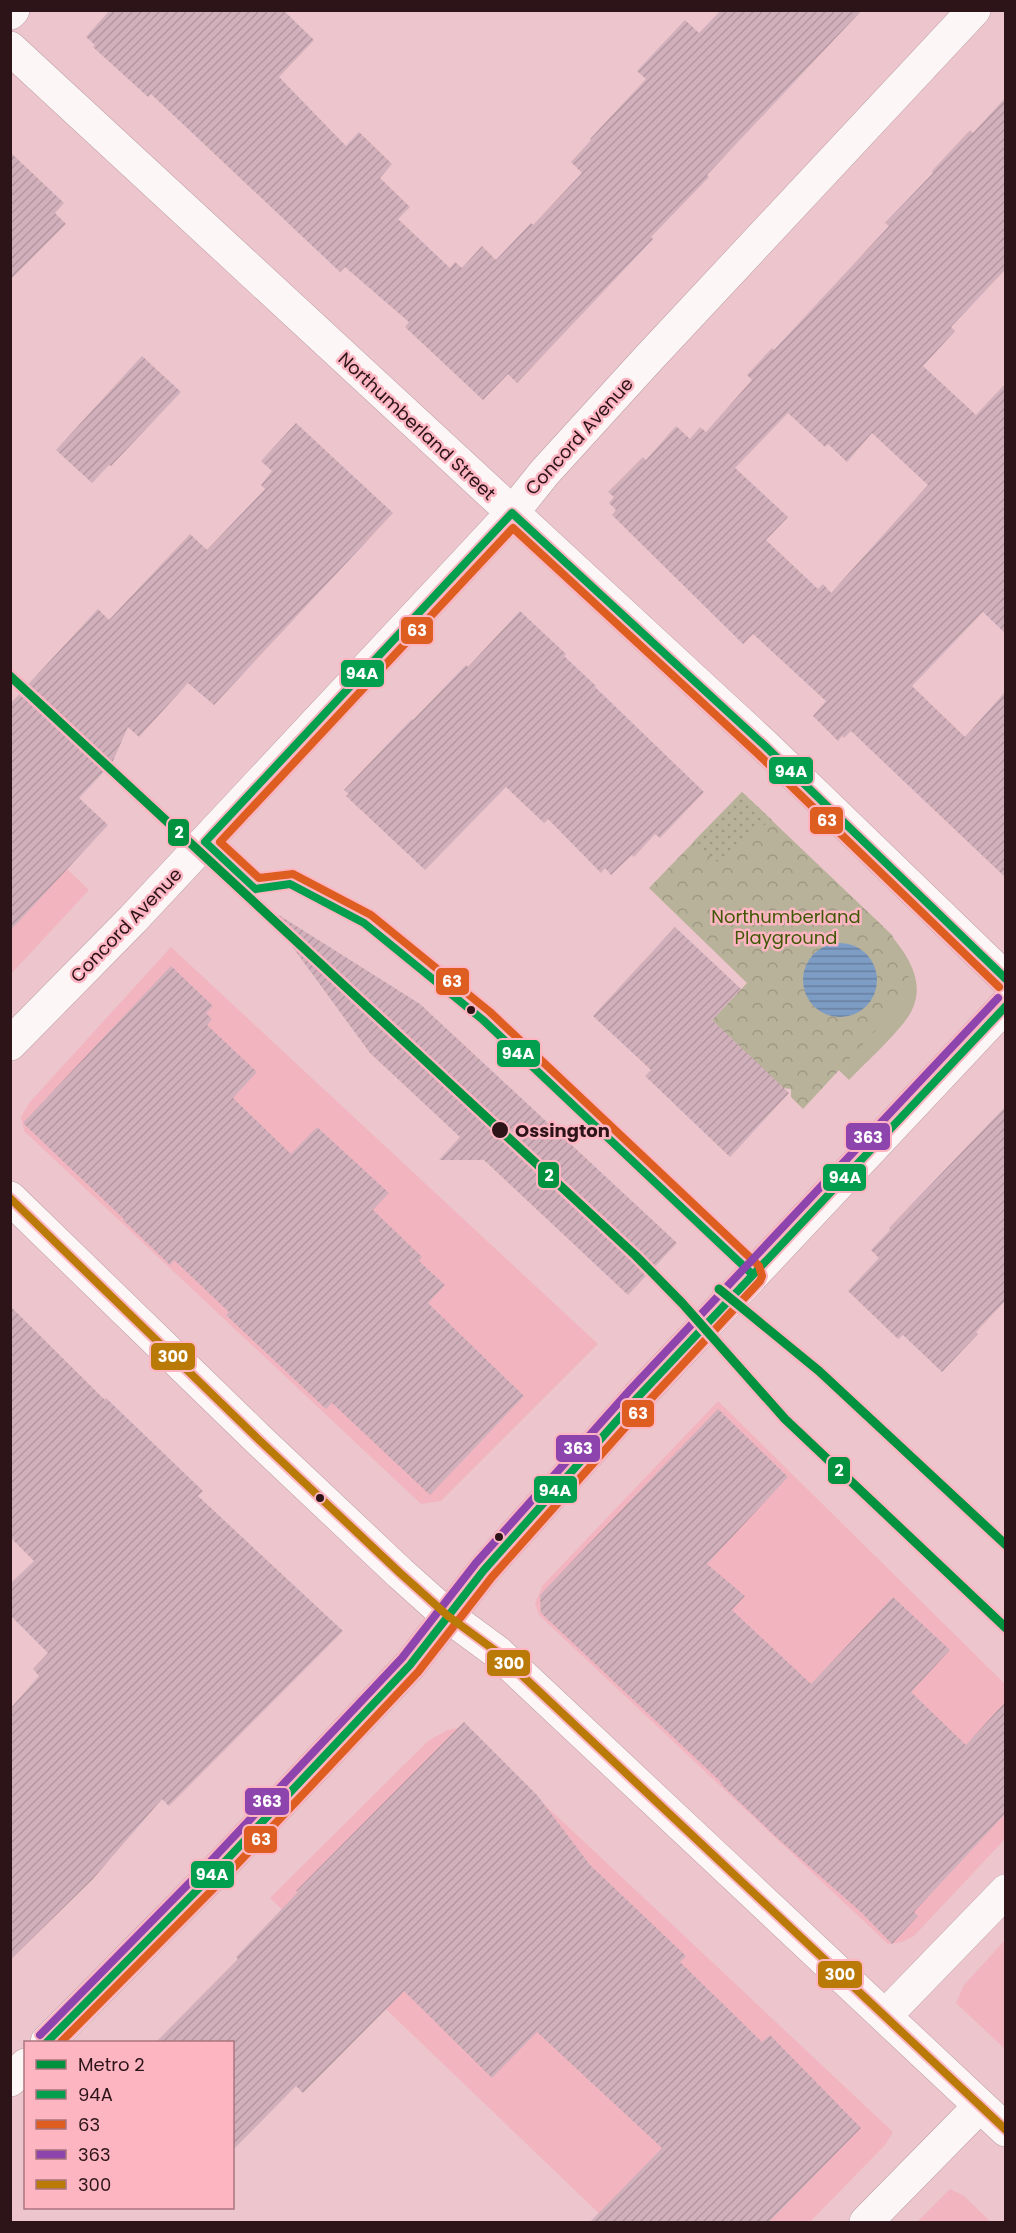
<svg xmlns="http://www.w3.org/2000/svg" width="1016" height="2233" font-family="Poppins,sans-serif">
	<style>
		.built { fill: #f2b5c0 }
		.grass { fill: #b9b29a }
		.park { fill: url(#park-crowns) }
		.garden { fill: url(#garden-dots) }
		.water { fill: url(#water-rules) }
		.building { fill: url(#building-hatch); fill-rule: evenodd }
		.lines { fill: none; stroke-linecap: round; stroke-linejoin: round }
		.street-casing { stroke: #bea0a6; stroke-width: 34 }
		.secondary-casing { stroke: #bea0a6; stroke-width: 34 }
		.primary-casing { stroke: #bea0a6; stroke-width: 34 }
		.street { stroke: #fcf6f7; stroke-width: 33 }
		.secondary { stroke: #fcf6f7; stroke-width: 33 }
		.primary { stroke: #fcf6f7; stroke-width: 33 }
		.bus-1-casing { stroke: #fdb5c2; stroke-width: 12 }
		.bus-2-casing { stroke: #fdb5c2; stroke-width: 12 }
		.bus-3-casing { stroke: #fdb5c2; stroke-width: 12 }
		.bus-4-casing { stroke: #fdb5c2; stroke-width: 12 }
		.bus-1 { stroke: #029f4e; stroke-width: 8 }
		.bus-2 { stroke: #de5d21; stroke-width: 8 }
		.bus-3 { stroke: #8e44ad; stroke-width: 8 }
		.bus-4 { stroke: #ba7a08; stroke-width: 8 }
		.metro-1-casing { stroke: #fdb5c2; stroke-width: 14 }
		.metro-1 { stroke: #00923f; stroke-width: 9 }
		.bus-dot { fill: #2d1419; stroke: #fdb5c2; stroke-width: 2 }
		.labels { text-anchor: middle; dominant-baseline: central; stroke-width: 5; stroke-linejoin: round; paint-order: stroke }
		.street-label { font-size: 18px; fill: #2d1419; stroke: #fdb5c2 }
		.park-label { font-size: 18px; fill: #3f5906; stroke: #fdb5c2 }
		.stop-label { font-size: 18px; font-weight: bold; fill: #2d1419; stroke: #fdb5c2; text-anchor: start }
		.line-badge { stroke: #fdb5c2; stroke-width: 2 }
		.badge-label { font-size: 16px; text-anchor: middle; font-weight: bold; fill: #fff }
	</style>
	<defs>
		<pattern id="park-crowns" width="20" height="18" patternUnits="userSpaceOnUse" patternTransform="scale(1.5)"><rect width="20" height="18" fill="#b9b29a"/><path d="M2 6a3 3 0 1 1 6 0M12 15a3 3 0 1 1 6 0" fill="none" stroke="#9f9884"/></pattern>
		<pattern id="garden-dots" width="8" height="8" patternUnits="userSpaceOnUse" patternTransform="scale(1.5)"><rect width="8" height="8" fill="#b9b29a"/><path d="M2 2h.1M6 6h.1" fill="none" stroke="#9f9884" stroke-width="1.8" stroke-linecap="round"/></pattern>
		<pattern id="water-rules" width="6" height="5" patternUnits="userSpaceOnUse" patternTransform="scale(1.5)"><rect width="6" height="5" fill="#7e9dc5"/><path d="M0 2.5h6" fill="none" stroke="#687f9f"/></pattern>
		<pattern id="building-hatch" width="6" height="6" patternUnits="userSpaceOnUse" patternTransform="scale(1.5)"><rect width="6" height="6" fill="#d1b0bb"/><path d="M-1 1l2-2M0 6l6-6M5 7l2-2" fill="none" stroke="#b496a0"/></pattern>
	</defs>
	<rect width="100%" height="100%" fill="#edc5cc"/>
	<!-- built -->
	<g class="built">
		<polygon points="10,815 89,890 11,974 10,974"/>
		<polygon points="171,947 598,1344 441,1501 421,1504 24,1131 21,1117 29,1103"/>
		<polygon points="718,1401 1005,1684 1005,1839 914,1936 902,1942 888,1944 539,1615 535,1603 543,1585"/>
		<polygon points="462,1727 893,2132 885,2145 810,2222 608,2222 270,1898 428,1741 447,1730"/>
		<polygon points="1005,1940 1005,2049 956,2003 964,1985"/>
		<polygon points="950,2189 964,2196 991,2222 917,2222"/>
	</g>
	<!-- grass -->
	<path class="grass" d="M845 891C874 919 936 965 911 1012 899 1033 867 1061 849 1080L782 1015Z"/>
	<!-- park -->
	<polygon class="park" points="742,792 892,935 908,971 910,989 902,1002 803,1109 791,1097 791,1089 783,1088 712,1020 747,983 649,888"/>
	<!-- garden -->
	<polygon class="garden" points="742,792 772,820 747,837 724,863 716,861 694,841"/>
	<!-- water -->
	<circle class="water" cx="840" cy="980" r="37"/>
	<!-- building -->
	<g class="building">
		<polygon points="110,10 283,10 314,40 279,77 346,146 359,132 392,164 380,178 410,207 398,219 450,268 455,262 462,268 482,246 496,260 531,223 533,225 582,173 571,162 591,140 590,139 646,79 637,71 685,20 699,33 721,10 862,10 707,175 709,177 651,237 653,239 517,383 508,374 483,400 405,327 409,322 345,267 340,272 151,94 148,97 93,47 95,45 86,37"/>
		<path d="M1005 98V270L951 327 955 331 923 366 976 415 1005 384V633L983 612 912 686 965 737 1005 692V877L851 731 844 738 842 736 838 741 813 716 826 701 753 634 743 644 612 515 616 510 609 503 614 497 608 492 643 457 646 460 676 426 690 439 700 427 706 432 752 380 747 375 772 348 774 350 889 226 885 223 933 173 932 171 970 130 973 133ZM788 413 825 447 828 444 847 462 872 433 928 485 831 593 823 584 818 589 766 540 788 517 735 468Z"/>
		<polygon points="10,152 64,203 55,213 66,224 10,280"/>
		<polygon points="142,356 181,392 111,466 109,465 92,483 56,450"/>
		<polygon points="296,423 393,513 214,705 188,683 139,737 128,727 112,763 79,798 108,825 10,931 10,704 98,609 109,620 190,534 207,550 265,489 261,485 272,471 261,461"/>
		<polygon points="520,611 566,654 564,656 596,686 595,687 704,792 660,838 655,834 634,857 632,855 611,875 605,868 601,873 548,819 544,823 506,787 425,870 346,796 349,794 344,790 383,749 412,719 413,720 466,665 468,667"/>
		<polygon points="266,907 420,1004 677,1243 628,1295 484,1160 439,1160 460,1137 370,1053 264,908"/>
		<polygon points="675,927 741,989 712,1020 789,1093 730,1157 645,1076 651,1070 593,1016"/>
		<polygon points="171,966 213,1006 206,1013 212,1019 207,1025 257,1072 233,1098 291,1154 317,1127 389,1193 373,1210 422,1257 419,1261 445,1285 428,1303 524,1396 430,1495 332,1403 326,1409 226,1315 229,1312 174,1260 170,1265 123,1220 124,1219 23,1123"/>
		<polygon points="1005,1107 1005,1301 976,1332 978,1334 942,1372 903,1335 898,1339 848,1291 879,1258 871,1250 890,1230 889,1228"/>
		<polygon points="10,1306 105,1400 106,1398 203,1491 198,1496 343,1631 169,1806 162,1799 92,1880 10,1960 10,1709 39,1676 33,1669 48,1653 10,1615 10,1584 34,1561 10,1537"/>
		<polygon points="718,1409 788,1477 707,1564 745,1596 732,1610 811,1684 893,1597 950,1650 911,1692 966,1745 1005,1702 1005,1814 914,1912 918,1916 892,1944 863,1914 775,1836 722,1785 721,1782 541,1613 540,1595"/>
		<polygon points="464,1722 537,1795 590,1865 686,1956 680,1962 762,2042 770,2035 861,2128 768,2223 589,2223 662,2148 537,2032 492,2078 404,1991 303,2093 296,2086 232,2151 232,2043 155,2043 238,1959 236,1957 298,1892 296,1891"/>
	</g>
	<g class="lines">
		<defs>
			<g id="street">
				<polyline points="10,13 13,10"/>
				<polyline points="10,48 765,746 1006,979"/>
				<polyline points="10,1044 133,919 472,556 512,513 545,472 647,360 974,10"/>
				<polyline points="885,2016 1006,1891"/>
				<polyline points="866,2222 980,2106"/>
			</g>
			<g id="secondary">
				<polyline points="47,2042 217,1870 410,1665 484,1570 638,1397 1006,1005"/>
				<polyline points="10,2080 26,2065"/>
			</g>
			<polyline id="primary" points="10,1198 257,1438 400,1573 448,1616 497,1652 1006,2130"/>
		</defs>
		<!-- street casing -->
		<use href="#street" class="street-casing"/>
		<!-- secondary casing -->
		<use href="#secondary" class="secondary-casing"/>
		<!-- primary casing -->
		<use href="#primary" class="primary-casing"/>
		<!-- street -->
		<use href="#street" class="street"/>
		<!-- secondary -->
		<use href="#secondary" class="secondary"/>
		<!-- primary -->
		<use href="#primary" class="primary"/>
		<defs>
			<g id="bus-1">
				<polyline points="255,889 205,842 512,513 765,746 1006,979"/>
				<polyline points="255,889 290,884 364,923 483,1020 752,1274"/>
				<polyline points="47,2042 217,1870 410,1665 484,1570 638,1397 1006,1006"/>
			</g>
			<polyline id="bus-2" points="61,2042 225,1877 418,1672 492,1577 646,1404 760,1281 762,1276 759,1266 490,1012 371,915 293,874 259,878 220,842 513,528 758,754 999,987"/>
			<polyline id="bus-3" points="40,2035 209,1863 402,1658 476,1563 630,1390 998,998"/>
			<polyline id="bus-4" points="10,1198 257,1438 400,1573 448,1616 497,1652 1006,2130"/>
		</defs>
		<!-- bus-1 casing -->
		<use href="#bus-1" class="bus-1-casing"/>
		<!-- bus-2 casing -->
		<use href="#bus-2" class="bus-2-casing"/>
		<!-- bus-3 casing -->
		<use href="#bus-3" class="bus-3-casing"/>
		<!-- bus-4 casing -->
		<use href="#bus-4" class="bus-4-casing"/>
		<!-- bus-1 -->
		<use href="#bus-1" class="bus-1"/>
		<!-- bus-2 -->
		<use href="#bus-2" class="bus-2"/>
		<!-- bus-3 -->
		<use href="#bus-3" class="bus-3"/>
		<!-- bus-4 -->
		<use href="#bus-4" class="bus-4"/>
		<defs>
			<g id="metro-1">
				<polyline points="10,676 636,1256 682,1303 785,1419 1006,1628"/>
				<polyline points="719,1289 819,1371 1006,1545"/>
			</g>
		</defs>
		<!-- metro-1 casing -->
		<use href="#metro-1" class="metro-1-casing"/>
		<!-- metro-1 -->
		<use href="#metro-1" class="metro-1"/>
	</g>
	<!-- markers -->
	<g class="bus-dot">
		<circle cx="471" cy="1010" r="5"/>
		<circle cx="500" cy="1130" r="9"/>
		<circle cx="320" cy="1498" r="5"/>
		<circle cx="499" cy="1537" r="5"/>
	</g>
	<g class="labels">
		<!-- street labels -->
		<g class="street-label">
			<text transform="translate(417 426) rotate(43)">Northumberland Street</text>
			<text transform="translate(579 436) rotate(-48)">Concord Avenue</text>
			<text transform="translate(126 925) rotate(-46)">Concord Avenue</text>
		</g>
		<!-- park labels -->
		<g class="park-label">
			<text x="786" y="916">Northumberland<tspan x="786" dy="21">Playground</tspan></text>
		</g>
		<!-- stop labels -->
		<g class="stop-label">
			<text x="515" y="1130">Ossington</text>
		</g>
	</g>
	<g class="line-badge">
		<rect x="400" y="616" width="34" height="29" rx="6" fill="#de5d21"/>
		<rect x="340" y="659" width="45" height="29" rx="6" fill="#029f4e"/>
		<rect x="768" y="756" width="46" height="29" rx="6" fill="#029f4e"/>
		<rect x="809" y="806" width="35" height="29" rx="6" fill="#de5d21"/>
		<rect x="167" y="818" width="23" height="29" rx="6" fill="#00923f"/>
		<rect x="435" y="967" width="35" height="29" rx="6" fill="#de5d21"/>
		<rect x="496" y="1039" width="45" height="29" rx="6" fill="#029f4e"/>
		<rect x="845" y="1122" width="46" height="29" rx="6" fill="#8e44ad"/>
		<rect x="537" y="1161" width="23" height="28" rx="6" fill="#00923f"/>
		<rect x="822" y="1163" width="45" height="29" rx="6" fill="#029f4e"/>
		<rect x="150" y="1342" width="46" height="29" rx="6" fill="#ba7a08"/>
		<rect x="621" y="1399" width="34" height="29" rx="6" fill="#de5d21"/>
		<rect x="555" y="1434" width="46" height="29" rx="6" fill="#8e44ad"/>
		<rect x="827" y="1456" width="24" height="29" rx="6" fill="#00923f"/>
		<rect x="533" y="1475" width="45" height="29" rx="6" fill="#029f4e"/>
		<rect x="486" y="1649" width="45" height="28" rx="6" fill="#ba7a08"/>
		<rect x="244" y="1787" width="46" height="29" rx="6" fill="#8e44ad"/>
		<rect x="243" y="1825" width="35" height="29" rx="6" fill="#de5d21"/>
		<rect x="190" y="1860" width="45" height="29" rx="6" fill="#029f4e"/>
		<rect x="817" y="1960" width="46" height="29" rx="6" fill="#ba7a08"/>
	</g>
	<g class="badge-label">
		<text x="417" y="636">63</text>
		<text x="362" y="679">94A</text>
		<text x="791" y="777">94A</text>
		<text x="827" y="826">63</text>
		<text x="179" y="838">2</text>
		<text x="452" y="987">63</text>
		<text x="518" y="1059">94A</text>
		<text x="868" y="1143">363</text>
		<text x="549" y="1181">2</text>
		<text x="845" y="1183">94A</text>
		<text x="173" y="1362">300</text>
		<text x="638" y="1419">63</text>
		<text x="578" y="1454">363</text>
		<text x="839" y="1476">2</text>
		<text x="555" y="1496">94A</text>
		<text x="509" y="1669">300</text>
		<text x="267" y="1807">363</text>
		<text x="261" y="1845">63</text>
		<text x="212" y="1880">94A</text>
		<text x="840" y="1980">300</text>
	</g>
	<!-- border -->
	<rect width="1016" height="2233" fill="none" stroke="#2d1419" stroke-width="24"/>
	<!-- legend -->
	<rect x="24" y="2041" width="210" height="168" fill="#fdb5c2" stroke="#aa757e" stroke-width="1.5"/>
	<rect x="36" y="2060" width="30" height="9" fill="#00923f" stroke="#aa757e" stroke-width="1.5"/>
	<text x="78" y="2071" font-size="18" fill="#2d1419">Metro 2</text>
	<rect x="36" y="2090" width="30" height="9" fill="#029f4e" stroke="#aa757e" stroke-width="1.5"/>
	<text x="78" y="2101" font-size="18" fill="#2d1419">94A</text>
	<rect x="36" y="2120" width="30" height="9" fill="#de5d21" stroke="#aa757e" stroke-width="1.5"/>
	<text x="78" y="2131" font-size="18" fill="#2d1419">63</text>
	<rect x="36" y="2150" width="30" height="9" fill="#8e44ad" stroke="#aa757e" stroke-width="1.5"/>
	<text x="78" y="2161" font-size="18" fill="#2d1419">363</text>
	<rect x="36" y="2180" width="30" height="9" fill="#ba7a08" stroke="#aa757e" stroke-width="1.5"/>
	<text x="78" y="2191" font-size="18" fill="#2d1419">300</text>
</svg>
